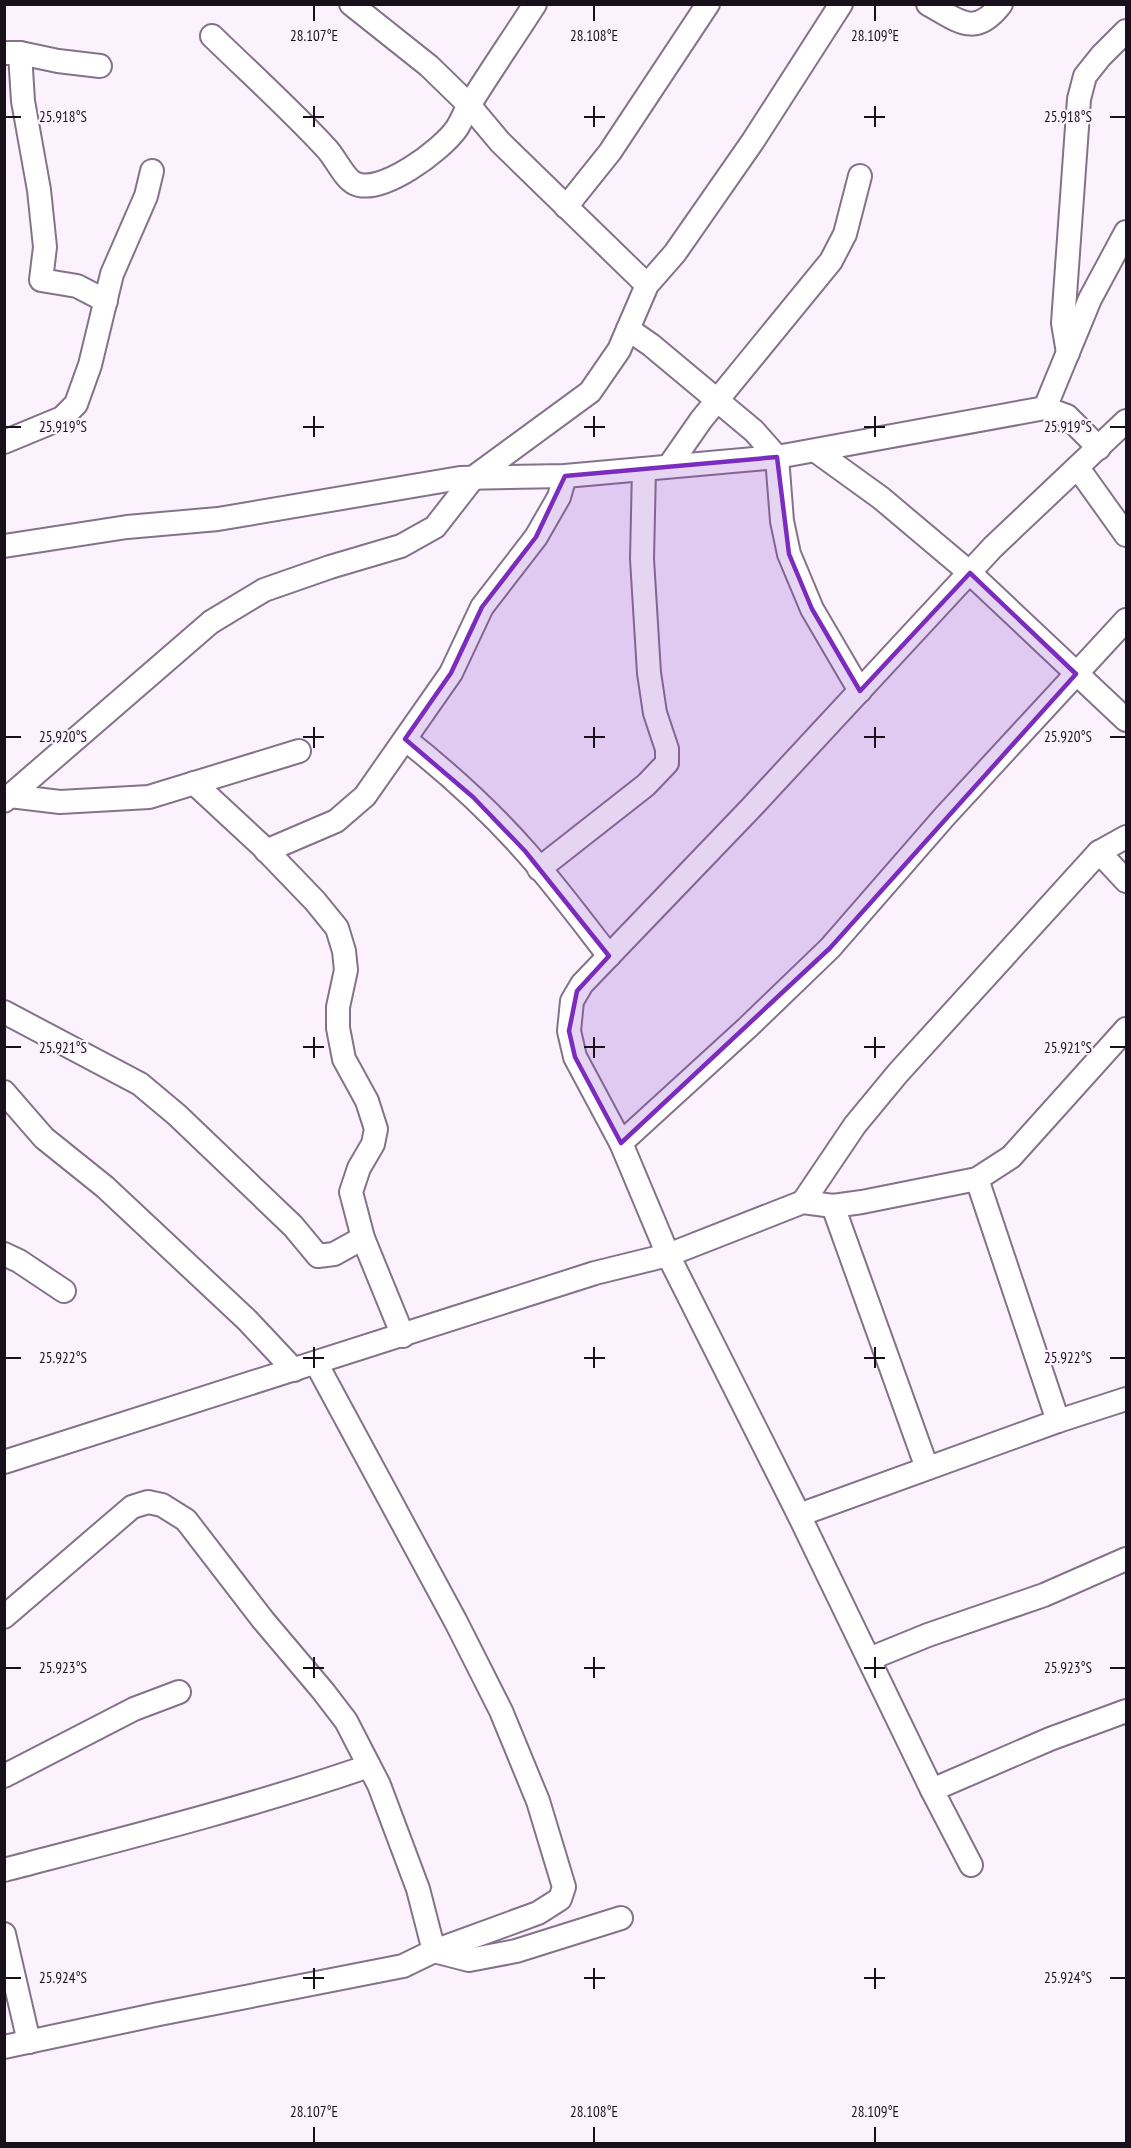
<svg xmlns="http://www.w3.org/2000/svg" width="1131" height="2148" font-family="'PT Sans Narrow',sans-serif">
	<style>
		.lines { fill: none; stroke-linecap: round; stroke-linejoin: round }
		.minor-casing { stroke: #85728a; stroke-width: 26 }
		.minor { stroke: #fff; stroke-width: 22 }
		.marked { fill: #7b2cbf; fill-opacity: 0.2; stroke: #7b2cbf; stroke-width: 4.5; stroke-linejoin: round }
		.ticks { fill: none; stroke: #18101a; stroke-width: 2 }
		.ticks-label { font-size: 15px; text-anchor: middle; fill: #18101a; stroke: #fbf2fe; stroke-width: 4.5; stroke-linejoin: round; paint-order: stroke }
	</style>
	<rect width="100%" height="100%" fill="#fbf2fe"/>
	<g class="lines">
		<defs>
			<g id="minor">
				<polyline points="351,4 429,66 469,105 500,142 647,285"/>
				<path d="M928 4C959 21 975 38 1001 4"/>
				<path d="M212 36C250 73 290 109 326 148 335 157 344 178 354 183 380 197 443 149 457 128 462 120 465 111 470 104 491 70 514 37 535 4"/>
				<polyline points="6,53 20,53 58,61 100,66"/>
				<polyline points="20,53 23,101 39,190 45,247 41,280 77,286 106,301"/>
				<polyline points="566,207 610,152 708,4"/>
				<polyline points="628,329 651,345 754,431 777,457 782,521 789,554 812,609 860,691"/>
				<polyline points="1068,353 1063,323 1079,99 1085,76 1101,56 1126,31"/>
				<polyline points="1045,408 1090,299 1126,232"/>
				<polyline points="4,442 62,418 76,404 90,365 112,274 146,196 152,171"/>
				<polyline points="816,451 881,498 970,573 1126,720"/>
				<polyline points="669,466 701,420 831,261 845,234 860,176"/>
				<polyline points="1078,468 1126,535"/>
				<polyline points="4,546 127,527 218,519 460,478 565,476 777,457 1045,408 1067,416 1099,448"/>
				<path d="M405 739C448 773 489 810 526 852 555 885 582 921 609 956"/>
				<polyline points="194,783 263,847 315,901 337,928 344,951 346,970 338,1007 338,1028 344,1059 367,1101 376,1129 373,1144 359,1168 351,1192 363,1238 403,1336"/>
				<polyline points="10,796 60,802 149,797 299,751"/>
				<polyline points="4,801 211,622 264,590 330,567 401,546 435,527 474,477 590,392 619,350 647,285 675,253 753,141 841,4"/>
				<polyline points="266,851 336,821 365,796 451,673 482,607 536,537 559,497 565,476"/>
				<polyline points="1099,852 1126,881"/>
				<polyline points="539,869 646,785 667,763 667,749 655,713 649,673 642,559 644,469"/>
				<polyline points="4,1012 140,1084 177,1115 293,1226 318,1256 334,1254 363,1238"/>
				<polyline points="4,1092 44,1138 105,1187 247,1320 294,1370"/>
				<polyline points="621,1143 748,1027 830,948 945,816 1126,620"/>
				<polyline points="977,1179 1058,1421"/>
				<polyline points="803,1202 855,1125 898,1073 1099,852 1126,837"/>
				<polyline points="833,1206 927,1468"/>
				<polyline points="4,1254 19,1261 64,1291"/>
				<polyline points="4,1462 595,1273 668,1255 803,1202 833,1206 862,1202 977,1179 1011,1157 1126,1029"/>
				<polyline points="799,1515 1058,1421 1126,1399"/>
				<polyline points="4,1617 132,1507 148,1502 162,1505 186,1520 263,1620 323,1691 346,1721 379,1785 418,1889 434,1951 538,1913 560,1899 564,1887 538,1801 501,1711 456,1622 316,1363"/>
				<polyline points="869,1659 928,1635 1044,1595 1126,1559"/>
				<polyline points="4,1776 134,1709 179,1692"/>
				<polyline points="932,1790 1050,1739 1126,1711"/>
				<polyline points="971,1865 932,1790 799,1515 668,1255 621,1143 575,1057 569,1031 572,1001 582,984 750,809 993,547 1126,421"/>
				<path d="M4 1870C126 1838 250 1807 369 1766"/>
				<polyline points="4,1934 29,2042"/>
				<polyline points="4,2047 159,2014 403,1966 434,1951 469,1960 516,1951 621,1918"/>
			</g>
		</defs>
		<!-- minor casing -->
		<use href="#minor" class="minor-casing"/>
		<!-- minor -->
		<use href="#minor" class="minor"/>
	</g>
	<!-- marked area -->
	<path class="marked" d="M777 457 789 554 812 609 860 691 970 573 1076 674 830 948 621 1143 575 1057 569 1031 577 991 609 956 525 851 473 797 405 739 451 673 482 607 536 537 565 476Z"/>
	<!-- ticks -->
	<path class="ticks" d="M314 6V21M594 6V21M875 6V21M314 106V127M594 106V127M875 106V127M6 117H21M303 117H324M584 117H605M864 117H885M1110 117H1125M314 416V437M594 416V437M875 416V437M6 427H21M303 427H324M584 427H605M864 427H885M1110 427H1125M314 727V748M594 727V748M875 727V748M6 737H21M303 737H324M584 737H605M864 737H885M1110 737H1125M314 1037V1058M594 1037V1058M875 1037V1058M6 1047H21M303 1047H324M584 1047H605M864 1047H885M1110 1047H1125M314 1347V1368M594 1347V1368M875 1347V1368M6 1358H21M303 1358H324M584 1358H605M864 1358H885M1110 1358H1125M314 1657V1678M594 1657V1678M875 1657V1678M6 1668H21M303 1668H324M584 1668H605M864 1668H885M1110 1668H1125M314 1968V1989M594 1968V1989M875 1968V1989M6 1978H21M303 1978H324M584 1978H605M864 1978H885M1110 1978H1125M314 2127V2142M594 2127V2142M875 2127V2142"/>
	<g class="ticks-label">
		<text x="314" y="41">28.107°E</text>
		<text x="594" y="41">28.108°E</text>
		<text x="875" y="41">28.109°E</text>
		<text x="63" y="122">25.918°S</text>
		<text x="1068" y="122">25.918°S</text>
		<text x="63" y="432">25.919°S</text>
		<text x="1068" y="432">25.919°S</text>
		<text x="63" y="742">25.920°S</text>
		<text x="1068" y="742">25.920°S</text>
		<text x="63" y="1053">25.921°S</text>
		<text x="1068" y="1053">25.921°S</text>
		<text x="63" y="1363">25.922°S</text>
		<text x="1068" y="1363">25.922°S</text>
		<text x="63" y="1673">25.923°S</text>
		<text x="1068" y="1673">25.923°S</text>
		<text x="63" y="1983">25.924°S</text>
		<text x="1068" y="1983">25.924°S</text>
		<text x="314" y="2117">28.107°E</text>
		<text x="594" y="2117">28.108°E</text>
		<text x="875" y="2117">28.109°E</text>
	</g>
	<!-- border -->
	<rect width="1131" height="2148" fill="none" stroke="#18101a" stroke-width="12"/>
</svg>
